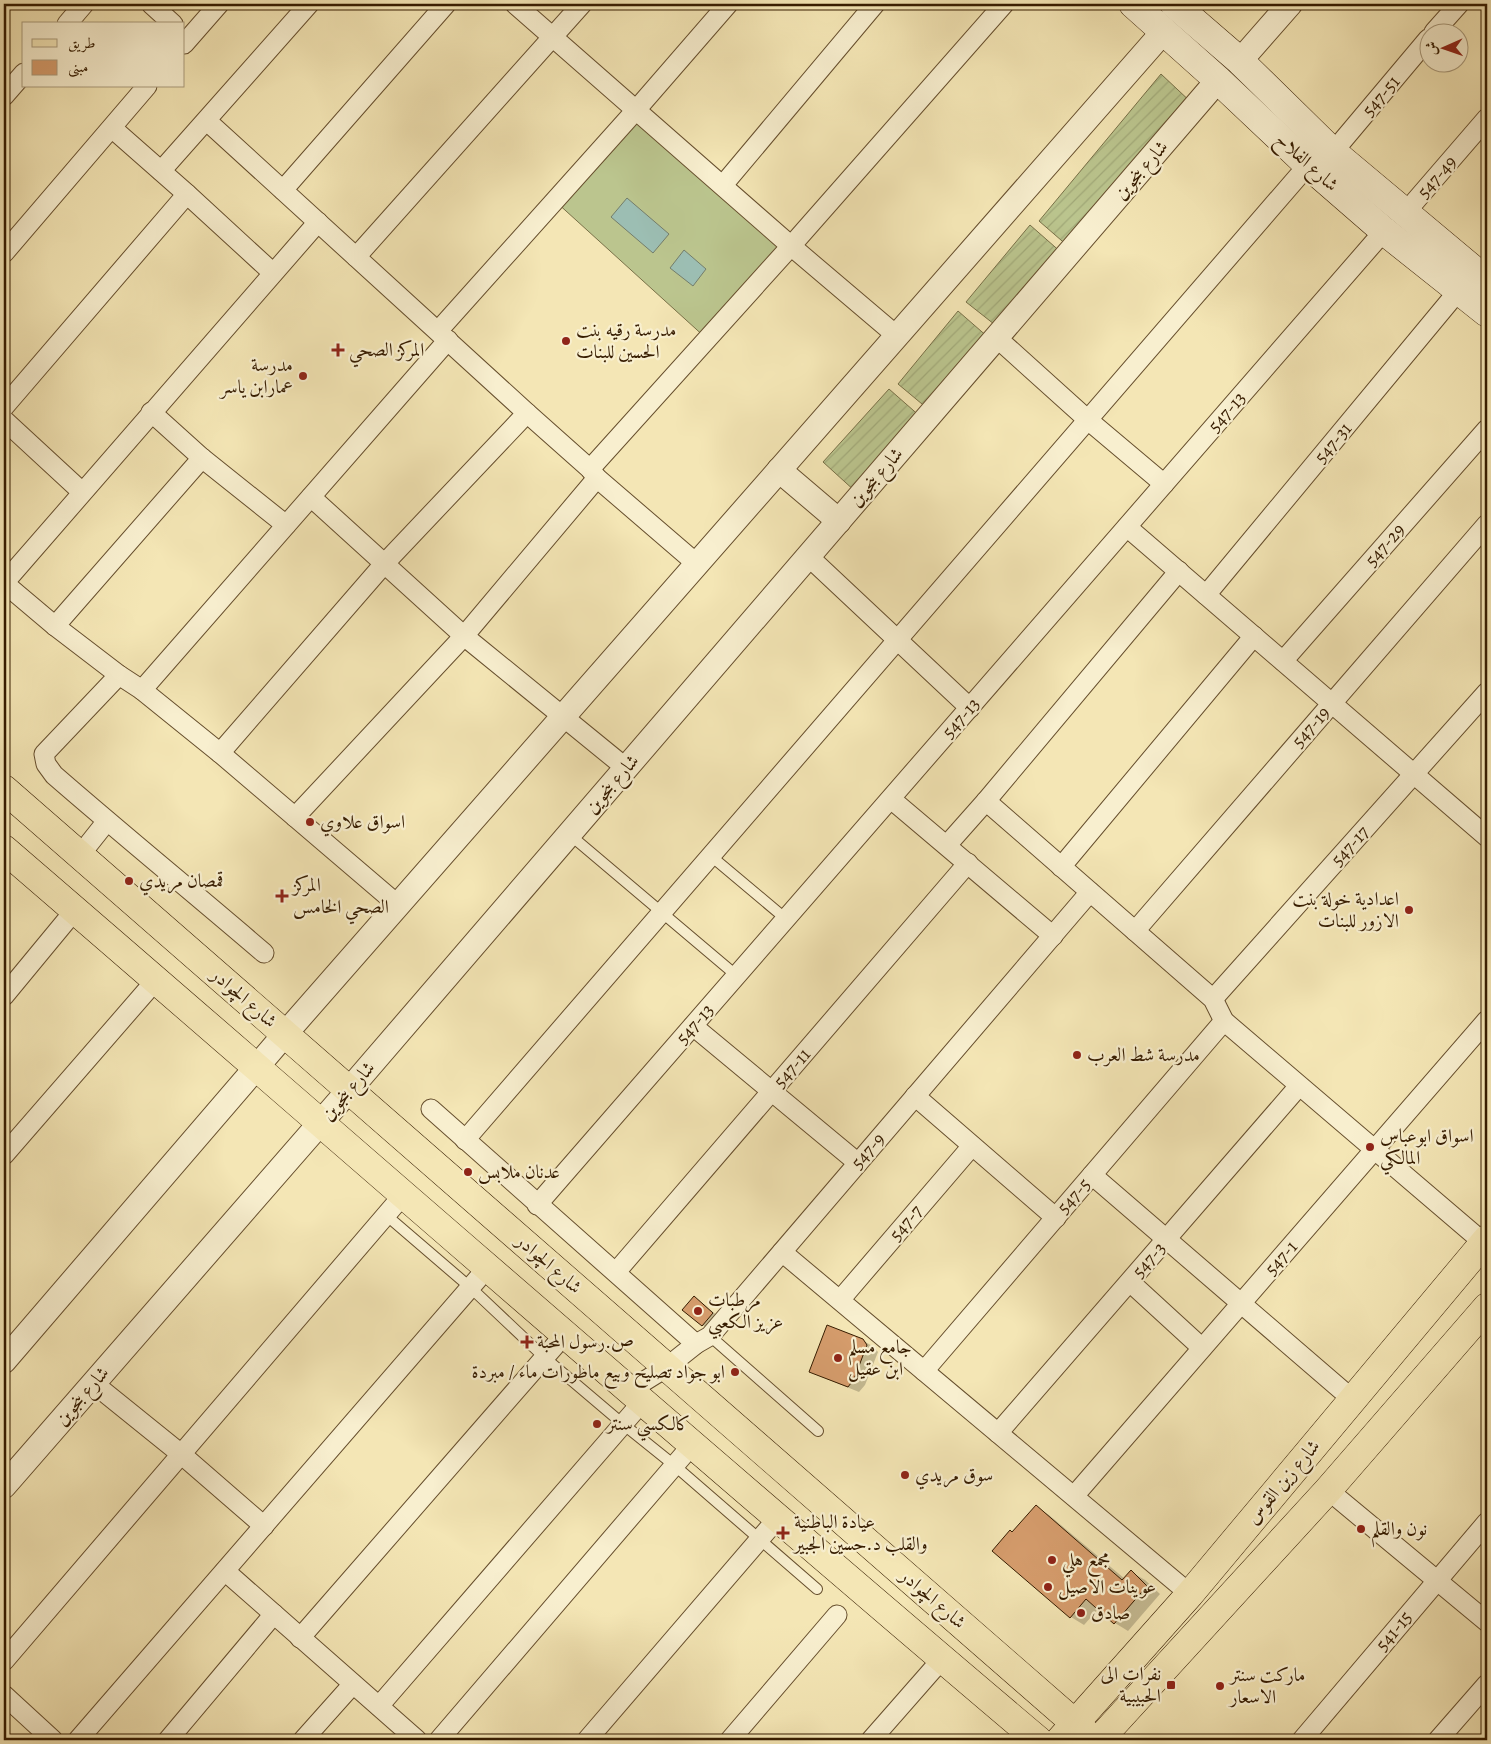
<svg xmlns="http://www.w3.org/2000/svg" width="1491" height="1744" font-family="Alegreya,Amiri,serif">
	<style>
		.garden { fill: url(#garden-furrows); stroke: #787047 }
		.pitch { fill: #bbc58e; stroke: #787047 }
		.water { fill: #9cbeb3; stroke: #737d6b }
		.shadow { fill: #0003 }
		.building { fill: #d59c6c; stroke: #361c00 }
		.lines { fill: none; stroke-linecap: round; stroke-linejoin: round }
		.service-casing { stroke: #664e2d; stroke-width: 12 }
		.minor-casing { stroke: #664e2d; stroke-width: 21 }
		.tertiary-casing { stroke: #664e2d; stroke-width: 26 }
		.secondary-casing { stroke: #361c00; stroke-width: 29 }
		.primary-casing { stroke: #361c00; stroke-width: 29 }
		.service { stroke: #f8efcf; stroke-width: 10 }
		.minor { stroke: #f8efcf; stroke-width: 19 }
		.tertiary { stroke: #f8efcf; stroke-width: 24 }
		.secondary { stroke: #f8efcf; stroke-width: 28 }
		.primary { stroke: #f4e6b5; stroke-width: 28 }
		.poi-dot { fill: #8f2418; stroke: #f8efcf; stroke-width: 2 }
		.labels { text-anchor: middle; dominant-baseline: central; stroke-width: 4.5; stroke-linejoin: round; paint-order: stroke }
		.street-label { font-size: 19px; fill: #361c00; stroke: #f8efcf }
		.poi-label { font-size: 19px; fill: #361c00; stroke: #f8efcf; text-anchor: start }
	</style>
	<defs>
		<pattern id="garden-furrows" width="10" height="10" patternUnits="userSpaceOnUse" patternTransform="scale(1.25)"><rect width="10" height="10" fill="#bbc58e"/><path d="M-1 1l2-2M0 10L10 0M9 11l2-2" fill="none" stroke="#a1a979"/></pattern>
	</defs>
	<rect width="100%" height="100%" fill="#f4e6b5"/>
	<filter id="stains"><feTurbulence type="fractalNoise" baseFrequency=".004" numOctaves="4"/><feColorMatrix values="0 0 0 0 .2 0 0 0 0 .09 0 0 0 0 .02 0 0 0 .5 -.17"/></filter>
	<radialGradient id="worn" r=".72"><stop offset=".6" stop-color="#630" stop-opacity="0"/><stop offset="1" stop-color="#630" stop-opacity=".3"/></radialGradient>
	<!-- garden -->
	<g class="garden">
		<polygon points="1161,74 1194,105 1069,247 1039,221"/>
		<polygon points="1030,225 1063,254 999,328 966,302"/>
		<polygon points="958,311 989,338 928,409 898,384"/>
		<polygon points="889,389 922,418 856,492 823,462"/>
	</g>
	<!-- pitch -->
	<polygon class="pitch" points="636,110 791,246 707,339 555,201"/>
	<!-- water -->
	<g class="water">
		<polygon points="627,198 669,234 653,253 611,217"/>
		<polygon points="684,250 706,269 693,286 670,268"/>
	</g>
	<!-- shadow -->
	<g class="shadow">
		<polygon points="695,1297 719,1317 709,1329 702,1325"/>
		<polygon points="862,1340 874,1347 878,1352 865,1385 859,1392 822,1377 811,1371"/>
		<polygon points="1036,1507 1049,1515 1125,1579 1131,1572 1145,1580 1160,1594 1128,1631 1115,1623 1099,1608 1084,1625 1071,1617 994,1550 1013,1534"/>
	</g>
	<!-- building -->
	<g class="building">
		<polygon points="694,1296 713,1313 702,1326 682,1310"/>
		<polygon points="827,1325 863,1339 867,1345 854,1379 848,1387 809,1372"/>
		<polygon points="1036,1505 1122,1580 1131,1570 1147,1586 1114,1624 1086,1599 1070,1618 992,1551 1010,1530 1012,1532"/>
	</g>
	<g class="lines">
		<defs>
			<g id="service">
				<polyline points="569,834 737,976"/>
				<polyline points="711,856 786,919"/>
				<polyline points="386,1215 471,1288 544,1357 623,1424 674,1465 817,1589"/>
				<polyline points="710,1336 818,1431"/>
			</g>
			<g id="minor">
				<polyline points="151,4 173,24"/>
				<polyline points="515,4 791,246 897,336"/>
				<polyline points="67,24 84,4"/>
				<polyline points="1434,32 1459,4"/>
				<polyline points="184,44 219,4"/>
				<polyline points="4,96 24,73"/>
				<polyline points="207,121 527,413 590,469 597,478 697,564"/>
				<polyline points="112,128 187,194 273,273"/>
				<polyline points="1333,152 1428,39"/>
				<polyline points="161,171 309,4"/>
				<polyline points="723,185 875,4"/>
				<polyline points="283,190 446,4"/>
				<polyline points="1405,213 1487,118"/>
				<polyline points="4,253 147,86"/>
				<polyline points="356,257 582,4"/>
				<polyline points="438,331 636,110 728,4"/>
				<polyline points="997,338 1088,420 1164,484"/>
				<polyline points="4,407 187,194"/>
				<polyline points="151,412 202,458 286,525"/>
				<polyline points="4,420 82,492"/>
				<polyline points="590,469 791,246 1004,4"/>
				<polyline points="311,497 464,636 626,768"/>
				<polyline points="1127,527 1487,837"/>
				<polyline points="808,556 970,708"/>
				<polyline points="4,583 55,626 119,675 142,690 220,753 398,905"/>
				<polyline points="4,583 318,222"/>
				<polyline points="1206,595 1459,290"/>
				<polyline points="55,626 202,458"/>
				<polyline points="1283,661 1487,429"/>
				<path d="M119 675 44 754 46 764 54 775C123 835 194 893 264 953"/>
				<polyline points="142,690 448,340"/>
				<polyline points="220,753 384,564 527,413"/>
				<polyline points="891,799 1053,936"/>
				<polyline points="986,801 1213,999 1224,1021 1484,1243"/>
				<polyline points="295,817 464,636 597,478"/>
				<polyline points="947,845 986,801 1179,571"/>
				<polyline points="80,855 107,821"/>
				<polyline points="1061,867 1254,636"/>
				<polyline points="1135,931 1487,524"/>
				<polyline points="4,996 75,910"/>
				<polyline points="1213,999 1487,692"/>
				<polyline points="693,1026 858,1163"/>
				<polyline points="915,1096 1056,1218"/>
				<polyline points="431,1109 696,1344"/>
				<polyline points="465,1140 1308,165"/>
				<polyline points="4,1155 156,980"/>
				<polyline points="1092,1175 1352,1399"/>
				<polyline points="537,1205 1384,231"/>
				<polyline points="782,1252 1190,1594"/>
				<polyline points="616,1272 968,863"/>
				<polyline points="1130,1282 1202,1348"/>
				<polyline points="840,1300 972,1146"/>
				<polyline points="924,1371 1224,1021"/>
				<polyline points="93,1383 181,1454 264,1526"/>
				<polyline points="630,1390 667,1367 696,1344 710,1336 1090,892"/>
				<polyline points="998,1433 1299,1086"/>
				<polyline points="1328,1490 1487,1622"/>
				<polyline points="1074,1496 1487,1020"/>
				<polyline points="225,1571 417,1740"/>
				<polyline points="300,1638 565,1334"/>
				<polyline points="4,1661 404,1194"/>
				<polyline points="4,1695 53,1740"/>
				<polyline points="379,1706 643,1401"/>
				<polyline points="78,1740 488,1267"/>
				<polyline points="168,1740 274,1614"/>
				<polyline points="303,1740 353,1684"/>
				<polyline points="439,1740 692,1445"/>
				<polyline points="587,1740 777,1519"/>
				<polyline points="730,1740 837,1615"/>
				<polyline points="871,1740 942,1659"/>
				<polyline points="1302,1740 1487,1522"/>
				<polyline points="1438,1740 1487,1684"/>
			</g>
			<g id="tertiary">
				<polyline points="1240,61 1290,4"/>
				<polyline points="779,470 839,521"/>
				<polyline points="4,1361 285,1034 1164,31"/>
				<polyline points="4,1486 349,1090 1218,80"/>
			</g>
			<g id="secondary">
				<polyline points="1133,4 1218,80 1308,165 1384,231 1487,313"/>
				<polyline points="1174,4 1240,61 1333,152 1487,281"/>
			</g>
			<g id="primary">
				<polyline points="4,789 1094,1740"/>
				<path d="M4 849C349 1146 690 1446 1038 1740"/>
				<polyline points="1060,1740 1190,1594 1487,1239"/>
				<polyline points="1099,1740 1328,1490 1487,1307"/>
			</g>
		</defs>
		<!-- service casing -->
		<use href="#service" class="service-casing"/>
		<!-- minor casing -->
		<use href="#minor" class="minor-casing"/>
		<!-- tertiary casing -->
		<use href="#tertiary" class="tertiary-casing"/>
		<!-- secondary casing -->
		<use href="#secondary" class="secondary-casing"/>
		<!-- primary casing -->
		<use href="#primary" class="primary-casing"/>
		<!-- service -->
		<use href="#service" class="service"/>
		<!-- minor -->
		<use href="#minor" class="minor"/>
		<!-- tertiary -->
		<use href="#tertiary" class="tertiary"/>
		<!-- secondary -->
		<use href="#secondary" class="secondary"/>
		<!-- primary -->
		<use href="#primary" class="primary"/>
	</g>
	<!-- markers -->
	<g class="poi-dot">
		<circle cx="566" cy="341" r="5"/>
		<path d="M335.5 342.5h5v5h5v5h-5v5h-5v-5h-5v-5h5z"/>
		<circle cx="303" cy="376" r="5"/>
		<circle cx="310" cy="822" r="5"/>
		<circle cx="129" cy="881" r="5"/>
		<path d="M279.5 888.5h5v5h5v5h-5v5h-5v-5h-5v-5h5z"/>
		<circle cx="1409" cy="910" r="5"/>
		<circle cx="1077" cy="1055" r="5"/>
		<circle cx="1370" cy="1147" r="5"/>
		<circle cx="468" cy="1172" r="5"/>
		<circle cx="698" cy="1311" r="5"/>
		<path d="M524.5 1334.5h5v5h5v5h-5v5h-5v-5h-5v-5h5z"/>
		<circle cx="838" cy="1358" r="5"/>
		<circle cx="735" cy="1372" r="5"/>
		<circle cx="597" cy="1424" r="5"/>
		<circle cx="905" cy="1475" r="5"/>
		<circle cx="1361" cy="1529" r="5"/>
		<path d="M780.5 1525.5h5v5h5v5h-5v5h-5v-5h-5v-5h5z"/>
		<circle cx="1052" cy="1560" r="5"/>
		<circle cx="1048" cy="1587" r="5"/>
		<circle cx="1081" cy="1613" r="5"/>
		<rect x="1166" y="1680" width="10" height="10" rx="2.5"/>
		<circle cx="1220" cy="1686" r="5"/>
	</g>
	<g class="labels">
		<!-- street labels -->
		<g class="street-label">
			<text transform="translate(1381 96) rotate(-50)">547-51</text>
			<text transform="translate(1307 162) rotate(42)">شارع الفلاح</text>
			<text transform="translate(1141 170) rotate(-49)">شارع بنجوين</text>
			<text transform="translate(1437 177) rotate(-49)">547-49</text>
			<text transform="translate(1227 412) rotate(-49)">547-13</text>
			<text transform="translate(1333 443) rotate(-50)">547-31</text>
			<text transform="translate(876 477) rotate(-49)">شارع بنجوين</text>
			<text transform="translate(1385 545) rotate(-49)">547-29</text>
			<text transform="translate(961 718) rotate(-49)">547-13</text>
			<text transform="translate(1311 727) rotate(-49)">547-19</text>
			<text transform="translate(612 784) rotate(-49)">شارع بنجوين</text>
			<text transform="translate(1350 846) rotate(-48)">547-17</text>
			<text transform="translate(244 998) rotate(41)">شارع الچوادر</text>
			<text transform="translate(695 1024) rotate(-49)">547-13</text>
			<text transform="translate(792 1068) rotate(-49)">547-11</text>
			<text transform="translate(348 1091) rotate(-49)">شارع بنجوين</text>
			<text transform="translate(868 1151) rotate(-49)">547-9</text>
			<text transform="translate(1074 1196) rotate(-49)">547-5</text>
			<text transform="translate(906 1223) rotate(-50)">547-7</text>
			<text transform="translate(1281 1258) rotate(-49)">547-1</text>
			<text transform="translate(1149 1260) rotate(-49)">547-3</text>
			<text transform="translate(549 1264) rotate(41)">شارع الچوادر</text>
			<text transform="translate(82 1396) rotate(-49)">شارع بنجوين</text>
			<text transform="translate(1283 1482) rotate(-50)">شارع زين القوس</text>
			<text transform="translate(933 1599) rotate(41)">شارع الچوادر</text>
			<text transform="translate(1394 1631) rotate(-50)">541-15</text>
		</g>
		<!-- poi labels -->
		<g class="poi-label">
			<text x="576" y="330">مدرسة رقيه بنت<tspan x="576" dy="22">الحسين للبنات</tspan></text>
			<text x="349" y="350">المركز الصحي</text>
			<text x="293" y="365" text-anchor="end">مدرسة<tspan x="293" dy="22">عمارابن ياسر</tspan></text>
			<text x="320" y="822">اسواق علاوي</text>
			<text x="139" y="881">قمصان مريدي</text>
			<text x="293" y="885">المركز<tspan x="293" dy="22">الصحي الخامس</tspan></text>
			<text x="1399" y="899" text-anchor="end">اعدادية خولة بنت<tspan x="1399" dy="22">الازور للبنات</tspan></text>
			<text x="1087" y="1055">مدرسة شط العرب</text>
			<text x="1380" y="1136">اسواق ابوعباس<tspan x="1380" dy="22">المالكي</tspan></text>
			<text x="478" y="1172">عدنان ملابس</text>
			<text x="708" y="1300">مرطبات<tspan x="708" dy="22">عزيز الكعبي</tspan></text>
			<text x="537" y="1342">ص.رسول المحبة</text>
			<text x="848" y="1347">جامع مسلم<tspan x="848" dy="22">ابن عقيل</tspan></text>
			<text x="725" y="1372" text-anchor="end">ابو جواد تصليح وبيع ماطورات ماء / مبردة</text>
			<text x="607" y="1424">كالكسي سنتر</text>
			<text x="915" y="1475">سوق مريدي</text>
			<text x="794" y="1522">عيادة الباطنية<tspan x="794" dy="22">والقلب د.حسين الجبير</tspan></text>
			<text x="1371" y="1529">نون والقلم</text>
			<text x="1062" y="1560">مجمع هلي</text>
			<text x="1058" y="1587">عوينات الاصيل</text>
			<text x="1091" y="1613">صادق</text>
			<text x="1161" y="1674" text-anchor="end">نفرات الى<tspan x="1161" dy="22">الحبيبية</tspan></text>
			<text x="1230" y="1675">ماركت سنتر<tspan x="1230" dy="22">الاسعار</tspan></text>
		</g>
	</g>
	<!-- margin -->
	<rect width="1491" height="1744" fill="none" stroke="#f4e6b5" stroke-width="20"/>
	<rect x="5" y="5" width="1481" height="1734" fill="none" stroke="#361c00" stroke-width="2.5"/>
	<rect x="10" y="10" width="1471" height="1724" fill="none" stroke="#361c00"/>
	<!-- legend -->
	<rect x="22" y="22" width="162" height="65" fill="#f8efcf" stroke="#aa9b7c"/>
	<rect x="32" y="39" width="25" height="8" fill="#f4e6b5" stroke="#aa9b7c"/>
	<text x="68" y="48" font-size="15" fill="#361c00">طريق</text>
	<rect x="32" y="60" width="25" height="15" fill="#d59c6c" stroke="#aa9b7c"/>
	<text x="68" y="72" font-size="15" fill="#361c00">مبنى</text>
	<!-- north arrow -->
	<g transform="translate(1444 48) rotate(268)"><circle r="24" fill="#f8efcf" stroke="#aa9b7c"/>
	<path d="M0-4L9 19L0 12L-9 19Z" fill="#8f2418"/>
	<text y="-8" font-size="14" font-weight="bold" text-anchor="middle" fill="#361c00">ش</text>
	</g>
	<rect width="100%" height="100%" filter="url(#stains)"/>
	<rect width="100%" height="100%" fill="url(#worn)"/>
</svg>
